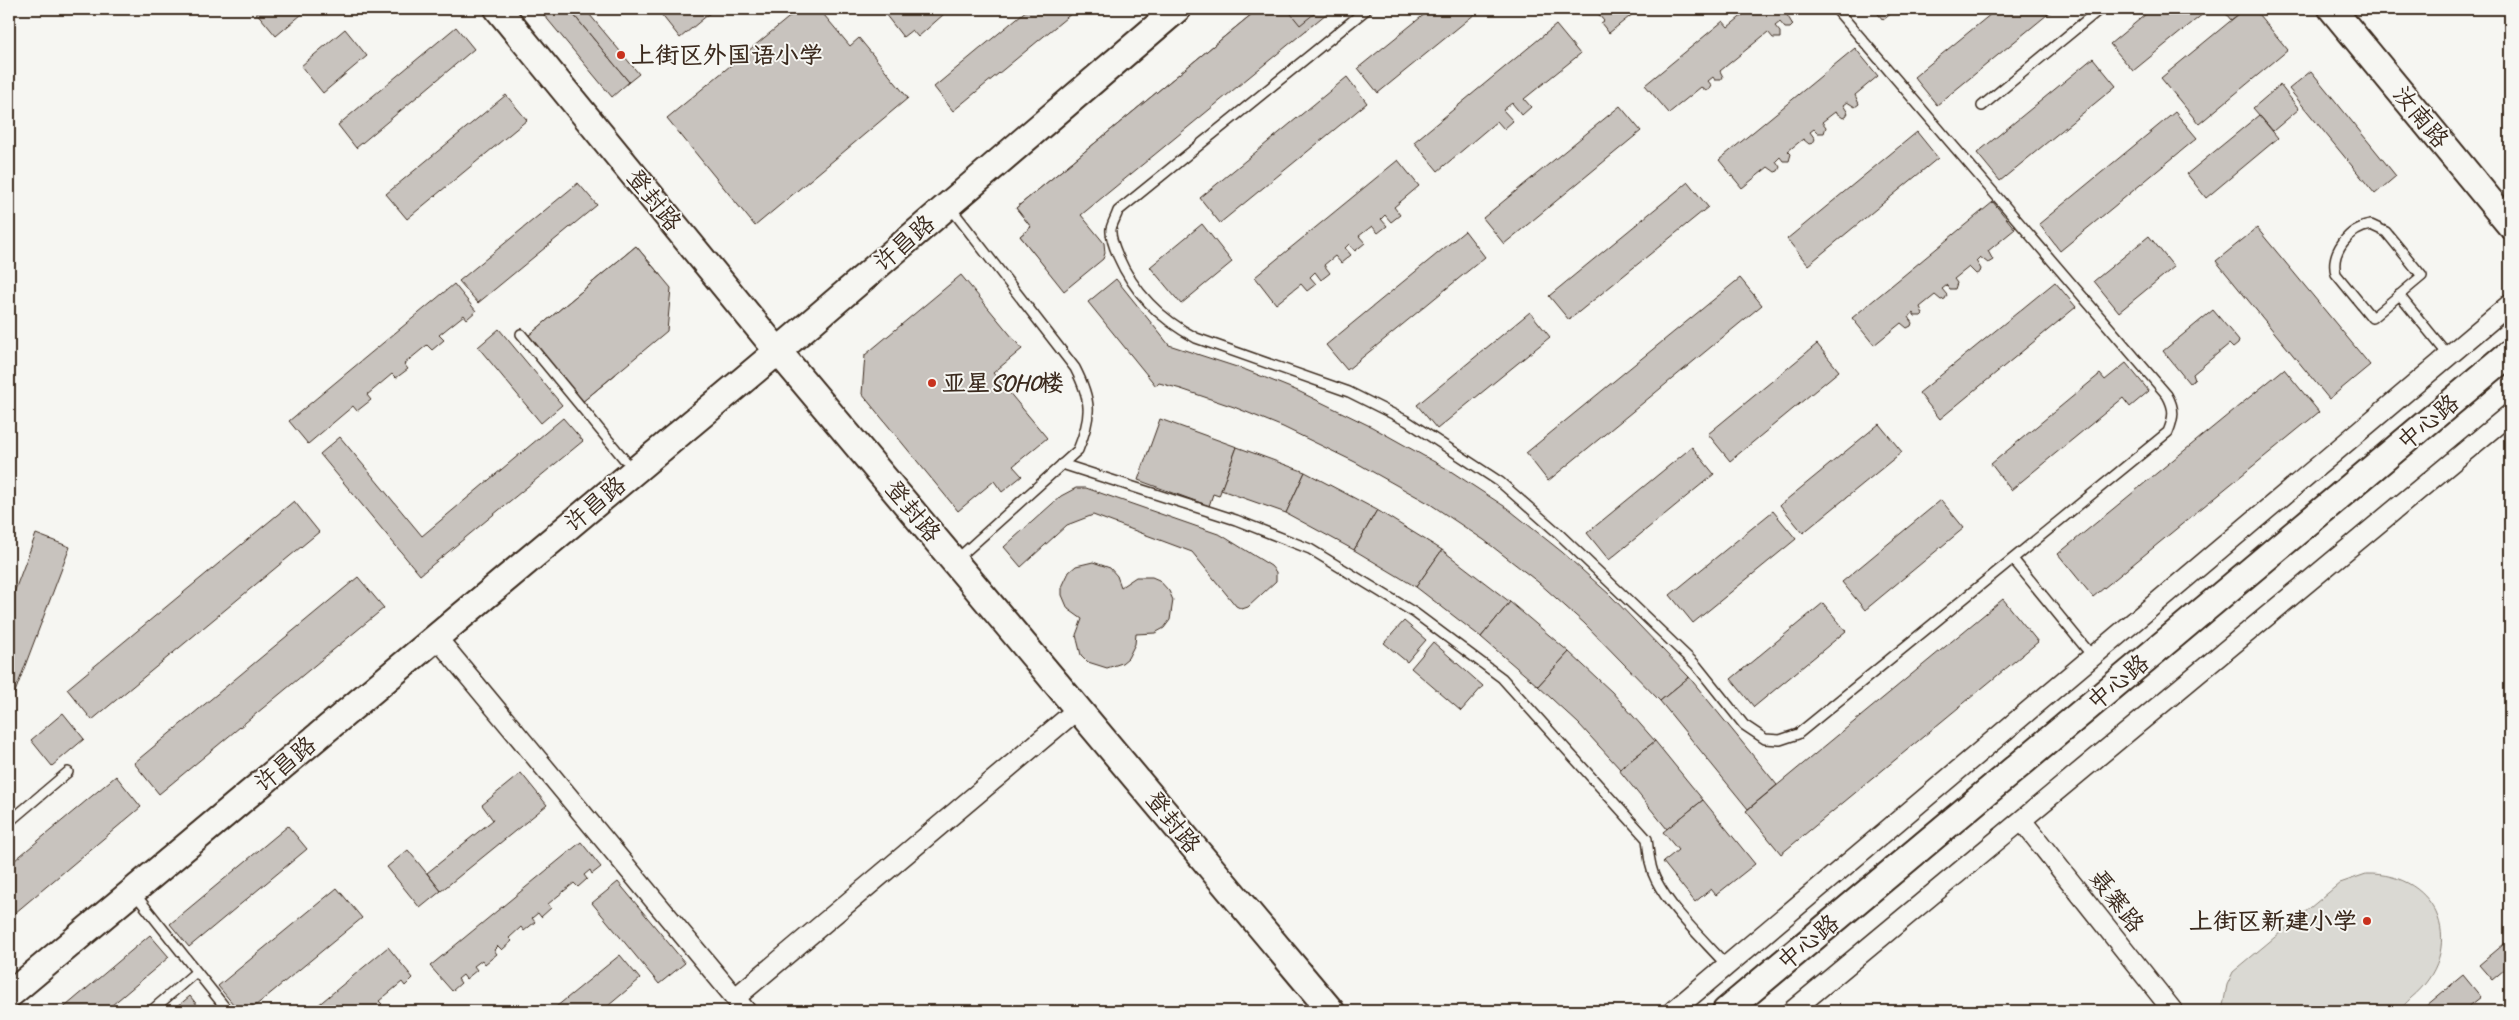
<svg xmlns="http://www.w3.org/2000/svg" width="2519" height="1020" font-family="Caveat,'LXGW WenKai TC',sans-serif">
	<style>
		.green { fill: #dad9d3; stroke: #8a8278 }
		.building { fill: #c8c3be; stroke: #3b2a1e }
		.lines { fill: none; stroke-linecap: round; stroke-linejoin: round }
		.lane-casing { stroke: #3b2a1e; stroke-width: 12 }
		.street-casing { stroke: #3b2a1e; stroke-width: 22 }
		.secondary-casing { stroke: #3b2a1e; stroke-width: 30 }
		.lane { stroke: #f6f6f2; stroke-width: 9 }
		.street { stroke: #f6f6f2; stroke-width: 19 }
		.secondary { stroke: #f6f6f2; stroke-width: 26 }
		.poi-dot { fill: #c8321e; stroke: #f6f6f2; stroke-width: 2 }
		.labels { text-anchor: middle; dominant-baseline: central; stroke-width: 4; stroke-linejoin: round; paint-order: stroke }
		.poi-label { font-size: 24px; font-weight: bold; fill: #3b2a1e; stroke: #f6f6f2; text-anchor: start }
		.street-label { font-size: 24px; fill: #3b2a1e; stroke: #f6f6f2 }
	</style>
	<rect width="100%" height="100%" fill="#f6f6f2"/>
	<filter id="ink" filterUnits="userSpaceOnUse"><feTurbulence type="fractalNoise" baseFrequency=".02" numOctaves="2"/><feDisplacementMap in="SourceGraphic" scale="10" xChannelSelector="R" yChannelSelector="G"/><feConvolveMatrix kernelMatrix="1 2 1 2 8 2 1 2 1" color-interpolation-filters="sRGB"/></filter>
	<g filter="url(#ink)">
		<!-- green -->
		<path class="green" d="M2366 874C2441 872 2468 951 2411 998 2407 1002 2402 1008 2397 1010 2388 1015 2369 1011 2359 1011 2313 1011 2268 1011 2222 1011L2227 985 2233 972 2340 883Z"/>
		<!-- building -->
		<g class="building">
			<polygon points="260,9 308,9 276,36 256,12"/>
			<polygon points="539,9 569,9 629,82 612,97"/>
			<polygon points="569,9 585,9 639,74 629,82"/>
			<polygon points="657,9 715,9 680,38"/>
			<polygon points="799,9 819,9 850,46 859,38 908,98 755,226 667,118"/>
			<polygon points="892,9 940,9 944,14 918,37 912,30 903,37 885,14"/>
			<polygon points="1028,9 1068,9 1072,13 953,111 934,87"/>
			<polygon points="1258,9 1269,9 1290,33 1066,217 1083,238 1046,268 1020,236 1031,227 1016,208"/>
			<polygon points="1258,9 1332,9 1081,215 1104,243 1105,253 1103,259 1064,291 1020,236 1031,227 1016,208"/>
			<polygon points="1287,9 1320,9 1300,25"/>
			<polygon points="1431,9 1481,9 1378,93 1358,68"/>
			<polygon points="1594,9 1639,9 1609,33 1601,23 1604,21"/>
			<polygon points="1750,9 1796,9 1787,15 1793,25 1790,28 1785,28 1780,22 1775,26 1780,32 1780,38 1773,38 1768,32 1720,71 1723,77 1721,80 1715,80 1713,77 1708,81 1712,86 1710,89 1706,91 1701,87 1669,113 1645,85 1723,21 1728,27"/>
			<polygon points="1874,9 1897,9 1883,20"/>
			<polygon points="1997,9 2053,10 1937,105 1914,77"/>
			<polygon points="2152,9 2209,9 2133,71 2110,44"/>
			<polygon points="2222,9 2245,9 2231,20"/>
			<polygon points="2245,9 2254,9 2288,50 2199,124 2161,78"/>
			<polygon points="1556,25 1580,54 1524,99 1531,107 1522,115 1512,103 1503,110 1513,121 1504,129 1497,121 1438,171 1414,142"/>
			<polygon points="456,27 474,49 356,148 338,125"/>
			<polygon points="345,29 367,56 323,93 301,66"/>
			<polygon points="1855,48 1878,76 1855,95 1859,104 1855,107 1847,102 1843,105 1848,113 1846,116 1843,118 1835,112 1822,122 1826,127 1824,133 1818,133 1814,129 1810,132 1815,139 1813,143 1809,144 1803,139 1788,151 1791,154 1789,161 1783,161 1780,157 1776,161 1780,167 1778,171 1775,172 1768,167 1742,188 1719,160"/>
			<polygon points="2093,58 2116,86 2000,181 1977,153"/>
			<polygon points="2311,71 2396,176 2375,194 2289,89"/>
			<polygon points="1347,77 1367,103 1220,223 1200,198"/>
			<polygon points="2280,85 2299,109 2273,131 2253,108"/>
			<polygon points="506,95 527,120 407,219 386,194"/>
			<polygon points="1620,106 1641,131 1504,244 1483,218"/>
			<polygon points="2175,112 2197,138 2060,251 2039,224"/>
			<polygon points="2259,115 2278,138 2206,198 2187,174"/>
			<polygon points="1917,132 1938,158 1808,265 1787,239"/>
			<polygon points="1398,160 1419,186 1394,207 1400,215 1391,222 1385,215 1381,219 1387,226 1378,233 1372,226 1359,236 1365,243 1355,251 1349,244 1345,248 1351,255 1341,263 1335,256 1324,265 1330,273 1321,280 1315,272 1310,277 1316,284 1307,291 1301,284 1276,304 1255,277"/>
			<polygon points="1688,182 1708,207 1569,320 1549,296"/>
			<polygon points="578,183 597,205 478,303 459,281"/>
			<polygon points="1993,202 2015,229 1988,251 1993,260 1988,263 1980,257 1976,261 1981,269 1980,272 1976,274 1969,267 1954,279 1957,283 1955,289 1950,289 1947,285 1942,289 1947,295 1945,299 1941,300 1935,295 1920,307 1923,314 1921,316 1915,316 1913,313 1908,317 1912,323 1911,326 1907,328 1901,323 1874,345 1852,318"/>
			<polygon points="1202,224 1232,262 1181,304 1150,267"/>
			<polygon points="2257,228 2370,365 2329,399 2216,261"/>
			<polygon points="1465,231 1485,257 1347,370 1326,345"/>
			<polygon points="2149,236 2174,267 2119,312 2094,281"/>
			<polygon points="636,246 661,276 615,314 608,306 590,321 598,330 587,339 616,374 581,403 527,337"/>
			<polygon points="636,246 671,288 667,331 581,403 527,337"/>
			<polygon points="961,275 1022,349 993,373 1047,438 1013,466 1022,476 1002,492 994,481 958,511 862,394 865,355"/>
			<polygon points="1740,278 1762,305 1548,481 1526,453"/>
			<polygon points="1116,279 1169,345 1246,370 1298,391 1372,427 1449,470 1507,508 1562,552 1610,595 1689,677 1660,701 1584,623 1538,582 1484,540 1430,504 1355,462 1283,427 1234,407 1181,389 1159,383 1156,386 1088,302"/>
			<polygon points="2055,282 2076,307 1940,419 1919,393"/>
			<polygon points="454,284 476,311 467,319 464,315 439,335 444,340 432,350 427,345 404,364 408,369 396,378 392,374 367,395 371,400 357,411 353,406 308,444 289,421"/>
			<polygon points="2213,310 2239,341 2238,344 2233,348 2229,344 2193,374 2195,380 2189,383 2163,351"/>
			<polygon points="1530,312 1550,337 1437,429 1417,405"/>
			<polygon points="499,329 562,405 541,423 478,347"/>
			<polygon points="1817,344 1839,371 1730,461 1708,434"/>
			<polygon points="2126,363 2149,391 2130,407 2123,398 2011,490 1991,464 2100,374 2105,380"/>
			<polygon points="2284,369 2319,412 2093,597 2058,554"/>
			<polygon points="563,418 583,441 420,575 320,454 340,437 422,536"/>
			<polygon points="1160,419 1237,447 1219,496 1213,494 1209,506 1138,480"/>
			<polygon points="1879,424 1902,452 1803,533 1780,505"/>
			<polygon points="1237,447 1305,472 1286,513 1221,490"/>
			<polygon points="1692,447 1714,474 1609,560 1587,533"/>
			<polygon points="1305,472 1377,510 1354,550 1286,513"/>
			<polygon points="1076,488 1086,488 1221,535 1271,566 1276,572 1276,581 1248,607 1242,609 1236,606 1192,552 1093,515 1067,525 1021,567 1004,547 1061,496"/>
			<polygon points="1941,500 1964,528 1865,610 1842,582"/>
			<polygon points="294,501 319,532 92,720 67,689"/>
			<polygon points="1377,510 1442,550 1416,587 1354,550"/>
			<polygon points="1773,511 1796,539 1693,623 1670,595"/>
			<polygon points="36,534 70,547 9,708 9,606"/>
			<polygon points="1442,550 1510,602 1481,637 1416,587"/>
			<polygon points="1093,562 1110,568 1117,576 1121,587 1136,577 1152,577 1159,580 1169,591 1173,600 1170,620 1164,628 1155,633 1136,634 1135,644 1128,658 1122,663 1107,668 1088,662 1081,655 1076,635 1082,619 1068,609 1062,595 1062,587 1069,572 1076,566"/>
			<polygon points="358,577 384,608 159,794 134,763"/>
			<polygon points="2003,599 2038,642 1781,854 1746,811"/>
			<polygon points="1510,602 1569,652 1538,686 1481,637"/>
			<polygon points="1823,603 1846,631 1754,707 1731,679"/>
			<polygon points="1404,621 1426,640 1407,662 1384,643"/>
			<polygon points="1433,642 1483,686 1461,711 1411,668"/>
			<polygon points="1569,652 1612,692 1655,741 1620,769 1579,724 1538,686"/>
			<polygon points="1689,677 1777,785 1748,809 1660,701"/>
			<polygon points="63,713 84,739 52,766 31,740"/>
			<polygon points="1655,741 1703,800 1667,829 1619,770"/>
			<polygon points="521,773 547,805 441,891 427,873 493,820 482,805"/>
			<polygon points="116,776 141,807 9,918 9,865"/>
			<polygon points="1703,800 1755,864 1716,895 1711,889 1695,902 1663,862 1678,850 1663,832"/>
			<polygon points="288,826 307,849 189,947 170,924"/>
			<polygon points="581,842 601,867 592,874 590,870 584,875 587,879 578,887 574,883 548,904 551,908 541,917 538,913 532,918 535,922 524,931 521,927 509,938 512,941 502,950 498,946 494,950 497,954 485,964 482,960 474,966 477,970 466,979 463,975 458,979 461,983 452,991 430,966"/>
			<polygon points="408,850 441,891 420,908 387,867"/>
			<polygon points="618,882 685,963 659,984 592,903"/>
			<polygon points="337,888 362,918 249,1011 239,1011 218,986"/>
			<polygon points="150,935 169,957 105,1011 60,1011"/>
			<polygon points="2510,939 2510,965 2492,980 2479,965"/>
			<polygon points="388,947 413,978 405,986 402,982 379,1001 382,1004 374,1011 311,1011"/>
			<polygon points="620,955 640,979 602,1011 551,1011"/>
			<polygon points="2463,975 2481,997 2463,1011 2420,1011"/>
			<polygon points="190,996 202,1011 172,1011"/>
		</g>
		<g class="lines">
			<defs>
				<g id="lane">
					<path d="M1367 9 1118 211C1116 217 1112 224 1111 229 1110 237 1115 249 1118 256 1134 293 1160 319 1196 338L1349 392 1407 421 1500 482 1558 533 1696 665 1744 725 1765 739 1780 740 1798 734 2168 432C2174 417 2175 409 2167 395L1836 9"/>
					<polyline points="1982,106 2100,9"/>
					<path d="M950 207 1075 368C1092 401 1092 416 1078 450L956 560"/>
					<path d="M2371 225 2386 232 2422 276 2372 318 2336 274C2330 252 2349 228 2371 225Z"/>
					<polyline points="2399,295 2449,356"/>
					<polyline points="521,334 624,459"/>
					<path d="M1062 464 1236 520 1310 549 1415 613 1502 678 1647 839C1649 853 1649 867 1656 880 1671 910 1704 940 1727 966"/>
					<polyline points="2013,559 2093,657"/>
					<polyline points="9,822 68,772"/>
					<polyline points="135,894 228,1011"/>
					<polyline points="151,1011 196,972"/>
				</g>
				<g id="street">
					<polyline points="437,638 746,1011"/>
					<polyline points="2023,822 2173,1011"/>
					<polyline points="735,998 1079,708"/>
					<polyline points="1673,1011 2510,304"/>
					<polyline points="1792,1011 2510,414"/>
				</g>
				<g id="secondary">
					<polyline points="498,9 767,338 1331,1011"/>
					<polyline points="2332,9 2510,225"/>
					<polyline points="9,995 778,351 1177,9"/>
					<polyline points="1726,1011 2510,353"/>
				</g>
			</defs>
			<!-- lane casing -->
			<use href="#lane" class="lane-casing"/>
			<!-- street casing -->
			<use href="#street" class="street-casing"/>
			<!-- secondary casing -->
			<use href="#secondary" class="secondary-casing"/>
			<!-- lane -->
			<use href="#lane" class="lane"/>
			<!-- street -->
			<use href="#street" class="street"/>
			<!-- secondary -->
			<use href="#secondary" class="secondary"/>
		</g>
	</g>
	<!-- markers -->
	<g class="poi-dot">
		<circle cx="621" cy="55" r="5"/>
		<circle cx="932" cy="383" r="5"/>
		<circle cx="2367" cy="921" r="5"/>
	</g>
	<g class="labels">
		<!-- poi labels -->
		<g class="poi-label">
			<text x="631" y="55">上街区外国语小学</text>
			<text x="942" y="383">亚星SOHO楼</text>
			<text x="2357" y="921" text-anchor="end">上街区新建小学</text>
		</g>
		<!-- street labels -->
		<g class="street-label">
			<text transform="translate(2421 117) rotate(50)">汝南路</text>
			<text transform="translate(654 200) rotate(51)">登封路</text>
			<text transform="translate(904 243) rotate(-41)">许昌路</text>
			<text transform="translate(2428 422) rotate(-40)">中心路</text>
			<text transform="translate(595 504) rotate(-40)">许昌路</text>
			<text transform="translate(913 511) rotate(50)">登封路</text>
			<text transform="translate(2118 682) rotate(-40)">中心路</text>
			<text transform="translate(285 764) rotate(-40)">许昌路</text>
			<text transform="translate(1173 822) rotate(51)">登封路</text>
			<text transform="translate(2117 901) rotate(52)">聂寨路</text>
			<text transform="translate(1808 942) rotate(-40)">中心路</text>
		</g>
	</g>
	<!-- margin -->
	<rect width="2519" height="1020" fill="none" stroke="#f6f6f2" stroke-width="30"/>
	<rect x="15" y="15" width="2489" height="990" fill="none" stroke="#3b2a1e" stroke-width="2" filter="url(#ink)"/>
</svg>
